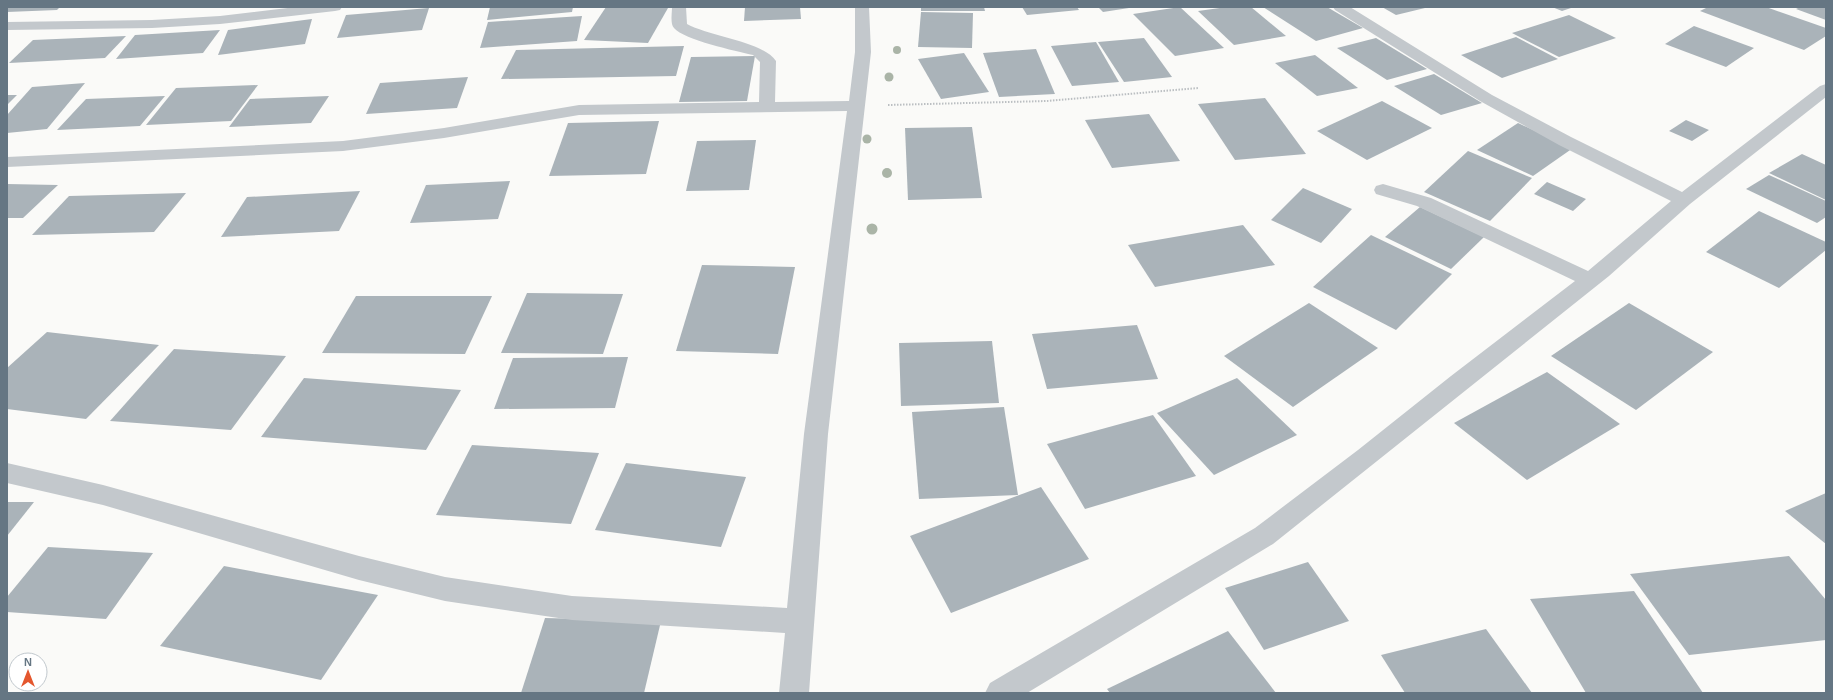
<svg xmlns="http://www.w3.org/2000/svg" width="1833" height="700" font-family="Helvetica,sans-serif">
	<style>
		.building { fill: #aab3b9 }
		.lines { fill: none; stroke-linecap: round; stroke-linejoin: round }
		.path { stroke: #bbbfc2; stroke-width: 2; stroke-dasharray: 1.5 1.5; stroke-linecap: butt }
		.minor { fill: #c3c8cc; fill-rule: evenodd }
		.tree { fill: #aab4a7 }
	</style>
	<rect width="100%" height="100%" fill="#fafaf8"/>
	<!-- building -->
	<g class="building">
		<polygon points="7,7 60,7 57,10 7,12"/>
		<polygon points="490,7 573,7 572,12 487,20"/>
		<polygon points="606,7 633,7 668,8 648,43 584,40"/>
		<polygon points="745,7 800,7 801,19 744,21"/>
		<polygon points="921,7 984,7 985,11 921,11"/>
		<polygon points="1022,7 1077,7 1079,10 1027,15"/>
		<polygon points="1098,7 1129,7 1129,8 1103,12"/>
		<polygon points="1180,7 1224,48 1175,56 1133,14"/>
		<polygon points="1227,7 1251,7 1286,36 1234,45 1198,11"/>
		<polygon points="1263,7 1327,7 1363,28 1316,41"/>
		<polygon points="1382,7 1425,7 1425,8 1396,15"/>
		<polygon points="1552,7 1574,7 1562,11"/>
		<polygon points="1708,7 1766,7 1826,28 1826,36 1804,50 1700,11"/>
		<polygon points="1800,7 1826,7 1826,20 1796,9"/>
		<polygon points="429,8 422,30 337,38 346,15"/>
		<polygon points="921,12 973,13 972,48 918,47"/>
		<polygon points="1569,15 1616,38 1559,57 1512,33"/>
		<polygon points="582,16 577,41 480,48 488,22"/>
		<polygon points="312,19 305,44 218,55 228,30"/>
		<polygon points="1694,26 1754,48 1726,67 1665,44"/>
		<polygon points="220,30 203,53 116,59 135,35"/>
		<polygon points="126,36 105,58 9,63 33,40"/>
		<polygon points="1516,37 1558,59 1502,78 1461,55"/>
		<polygon points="1144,38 1172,77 1124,82 1098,42"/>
		<polygon points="1376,38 1427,69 1387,80 1337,48"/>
		<polygon points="1096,42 1119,82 1072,86 1051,46"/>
		<polygon points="684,46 676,76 501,79 516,50"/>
		<polygon points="1036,49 1055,94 999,97 983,53"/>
		<polygon points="964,53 989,92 941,99 918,59"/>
		<polygon points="1315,55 1358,88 1317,96 1275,63"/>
		<polygon points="755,56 747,101 679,102 691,57"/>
		<polygon points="1434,74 1482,103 1441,115 1394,86"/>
		<polygon points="468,77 457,108 366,114 380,83"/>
		<polygon points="85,83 47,129 7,133 7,115 32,87"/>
		<polygon points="258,85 231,121 146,125 176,88"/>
		<polygon points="7,95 17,95 7,105"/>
		<polygon points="165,96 140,126 57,130 86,99"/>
		<polygon points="329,96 311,123 229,127 250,99"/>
		<polygon points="1265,98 1306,154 1235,160 1198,104"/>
		<polygon points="1382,101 1432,128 1367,160 1317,131"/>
		<polygon points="1149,114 1180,161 1112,168 1085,120"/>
		<polygon points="1686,120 1709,130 1692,141 1669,131"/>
		<polygon points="659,121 646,174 549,176 568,123"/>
		<polygon points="1518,123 1573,148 1533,176 1477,150"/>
		<polygon points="972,127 982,198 908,200 905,128"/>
		<polygon points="756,140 749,190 686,191 697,141"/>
		<polygon points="1468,151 1532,178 1490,221 1424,192"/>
		<polygon points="1802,154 1826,165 1826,200 1769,173"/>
		<polygon points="1769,175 1826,201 1826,217 1817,223 1746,189"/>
		<polygon points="510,181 498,219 410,223 426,185"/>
		<polygon points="1547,182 1586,199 1573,211 1534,194"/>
		<polygon points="7,184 58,185 23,218 7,218"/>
		<polygon points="1303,188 1352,209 1321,243 1271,220"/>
		<polygon points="360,191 339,231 221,237 247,197"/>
		<polygon points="186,193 154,232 32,235 69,196"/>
		<polygon points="1420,207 1484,237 1451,269 1385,237"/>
		<polygon points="1759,211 1826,242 1826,250 1779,288 1706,252"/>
		<polygon points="1243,225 1275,265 1155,287 1128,245"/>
		<polygon points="1371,235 1452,274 1396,330 1313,287"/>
		<polygon points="702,265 795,267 778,354 676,351"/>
		<polygon points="527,293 623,294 603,354 501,353"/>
		<polygon points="356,296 492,296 465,354 322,353"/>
		<polygon points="1309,303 1378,348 1293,407 1224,356"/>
		<polygon points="1629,303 1713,352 1636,410 1551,356"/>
		<polygon points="1137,325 1158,379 1047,389 1032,334"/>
		<polygon points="47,332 159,345 86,419 7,409 7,368"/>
		<polygon points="992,341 999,403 901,406 899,343"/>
		<polygon points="174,349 286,356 231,430 110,421"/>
		<polygon points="628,357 615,408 494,409 513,358"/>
		<polygon points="1547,372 1620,424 1527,480 1454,423"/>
		<polygon points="304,378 461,390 426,450 261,437"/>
		<polygon points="1237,378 1297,435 1214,475 1157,413"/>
		<polygon points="1004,407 1018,495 919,499 912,412"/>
		<polygon points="1153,415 1196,476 1085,509 1047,444"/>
		<polygon points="472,445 599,453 571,524 436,515"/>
		<polygon points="626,463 746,477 721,547 595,530"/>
		<polygon points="1041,487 1089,559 951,613 910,536"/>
		<polygon points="1826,493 1826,544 1785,511"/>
		<polygon points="7,502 34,502 7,536"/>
		<polygon points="48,547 153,553 106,619 7,612 7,597"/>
		<polygon points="1789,556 1826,600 1826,640 1689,655 1630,574"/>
		<polygon points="1308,562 1349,621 1264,650 1225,588"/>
		<polygon points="224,566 378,595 321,680 160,646"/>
		<polygon points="1634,591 1703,693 1586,693 1530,599"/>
		<polygon points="545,618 661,621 644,693 521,693"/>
		<polygon points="1486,629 1532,693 1405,693 1381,655"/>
		<polygon points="1228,631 1276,693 1110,693 1107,689"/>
	</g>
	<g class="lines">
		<!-- path -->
		<polyline class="path" points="888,105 1047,101 1198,88"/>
		<!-- minor -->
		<g class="minor">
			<polygon points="296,7 342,7 340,10 335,11 220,24 152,28 7,30 7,22 152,20 220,16"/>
			<path d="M672 7H686L687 24C711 37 762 41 776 61L775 102 849 101 855 52V7H869L871 52 828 434 809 693H779L785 633 572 620 445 601 359 580 103 505 7 483V463L103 485 359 556 445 577 572 596 787 608 804 434 847 111 579 115 444 138 343 151 7 167V157L343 141 444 128 579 105 759 102 760 62 753 55C736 51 684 40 674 28 670 24 672 13 672 7Z"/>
			<polygon points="1333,7 1350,7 1492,95 1571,137 1682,192 1820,86 1826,84 1826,97 1690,204 1609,276 1273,544 1027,693 985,693 990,683 1255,528 1358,450 1451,376 1575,281 1417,206 1376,194 1374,190 1376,186 1383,184 1431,198 1588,271 1671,201 1559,145 1480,101 1335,10"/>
		</g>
	</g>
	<!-- trees -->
	<g class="tree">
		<circle cx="897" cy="50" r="4"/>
		<circle cx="889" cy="77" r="4.5"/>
		<circle cx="867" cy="139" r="4.5"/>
		<circle cx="887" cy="173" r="5"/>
		<circle cx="872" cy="229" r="5.5"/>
	</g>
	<!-- border -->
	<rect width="1833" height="700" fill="none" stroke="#657683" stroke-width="16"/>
	<!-- north arrow -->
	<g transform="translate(28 672)"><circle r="19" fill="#ffffff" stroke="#c1c8cd"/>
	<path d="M0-3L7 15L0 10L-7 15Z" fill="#e4572e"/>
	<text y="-6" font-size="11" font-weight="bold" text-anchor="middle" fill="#657683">N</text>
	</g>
</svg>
